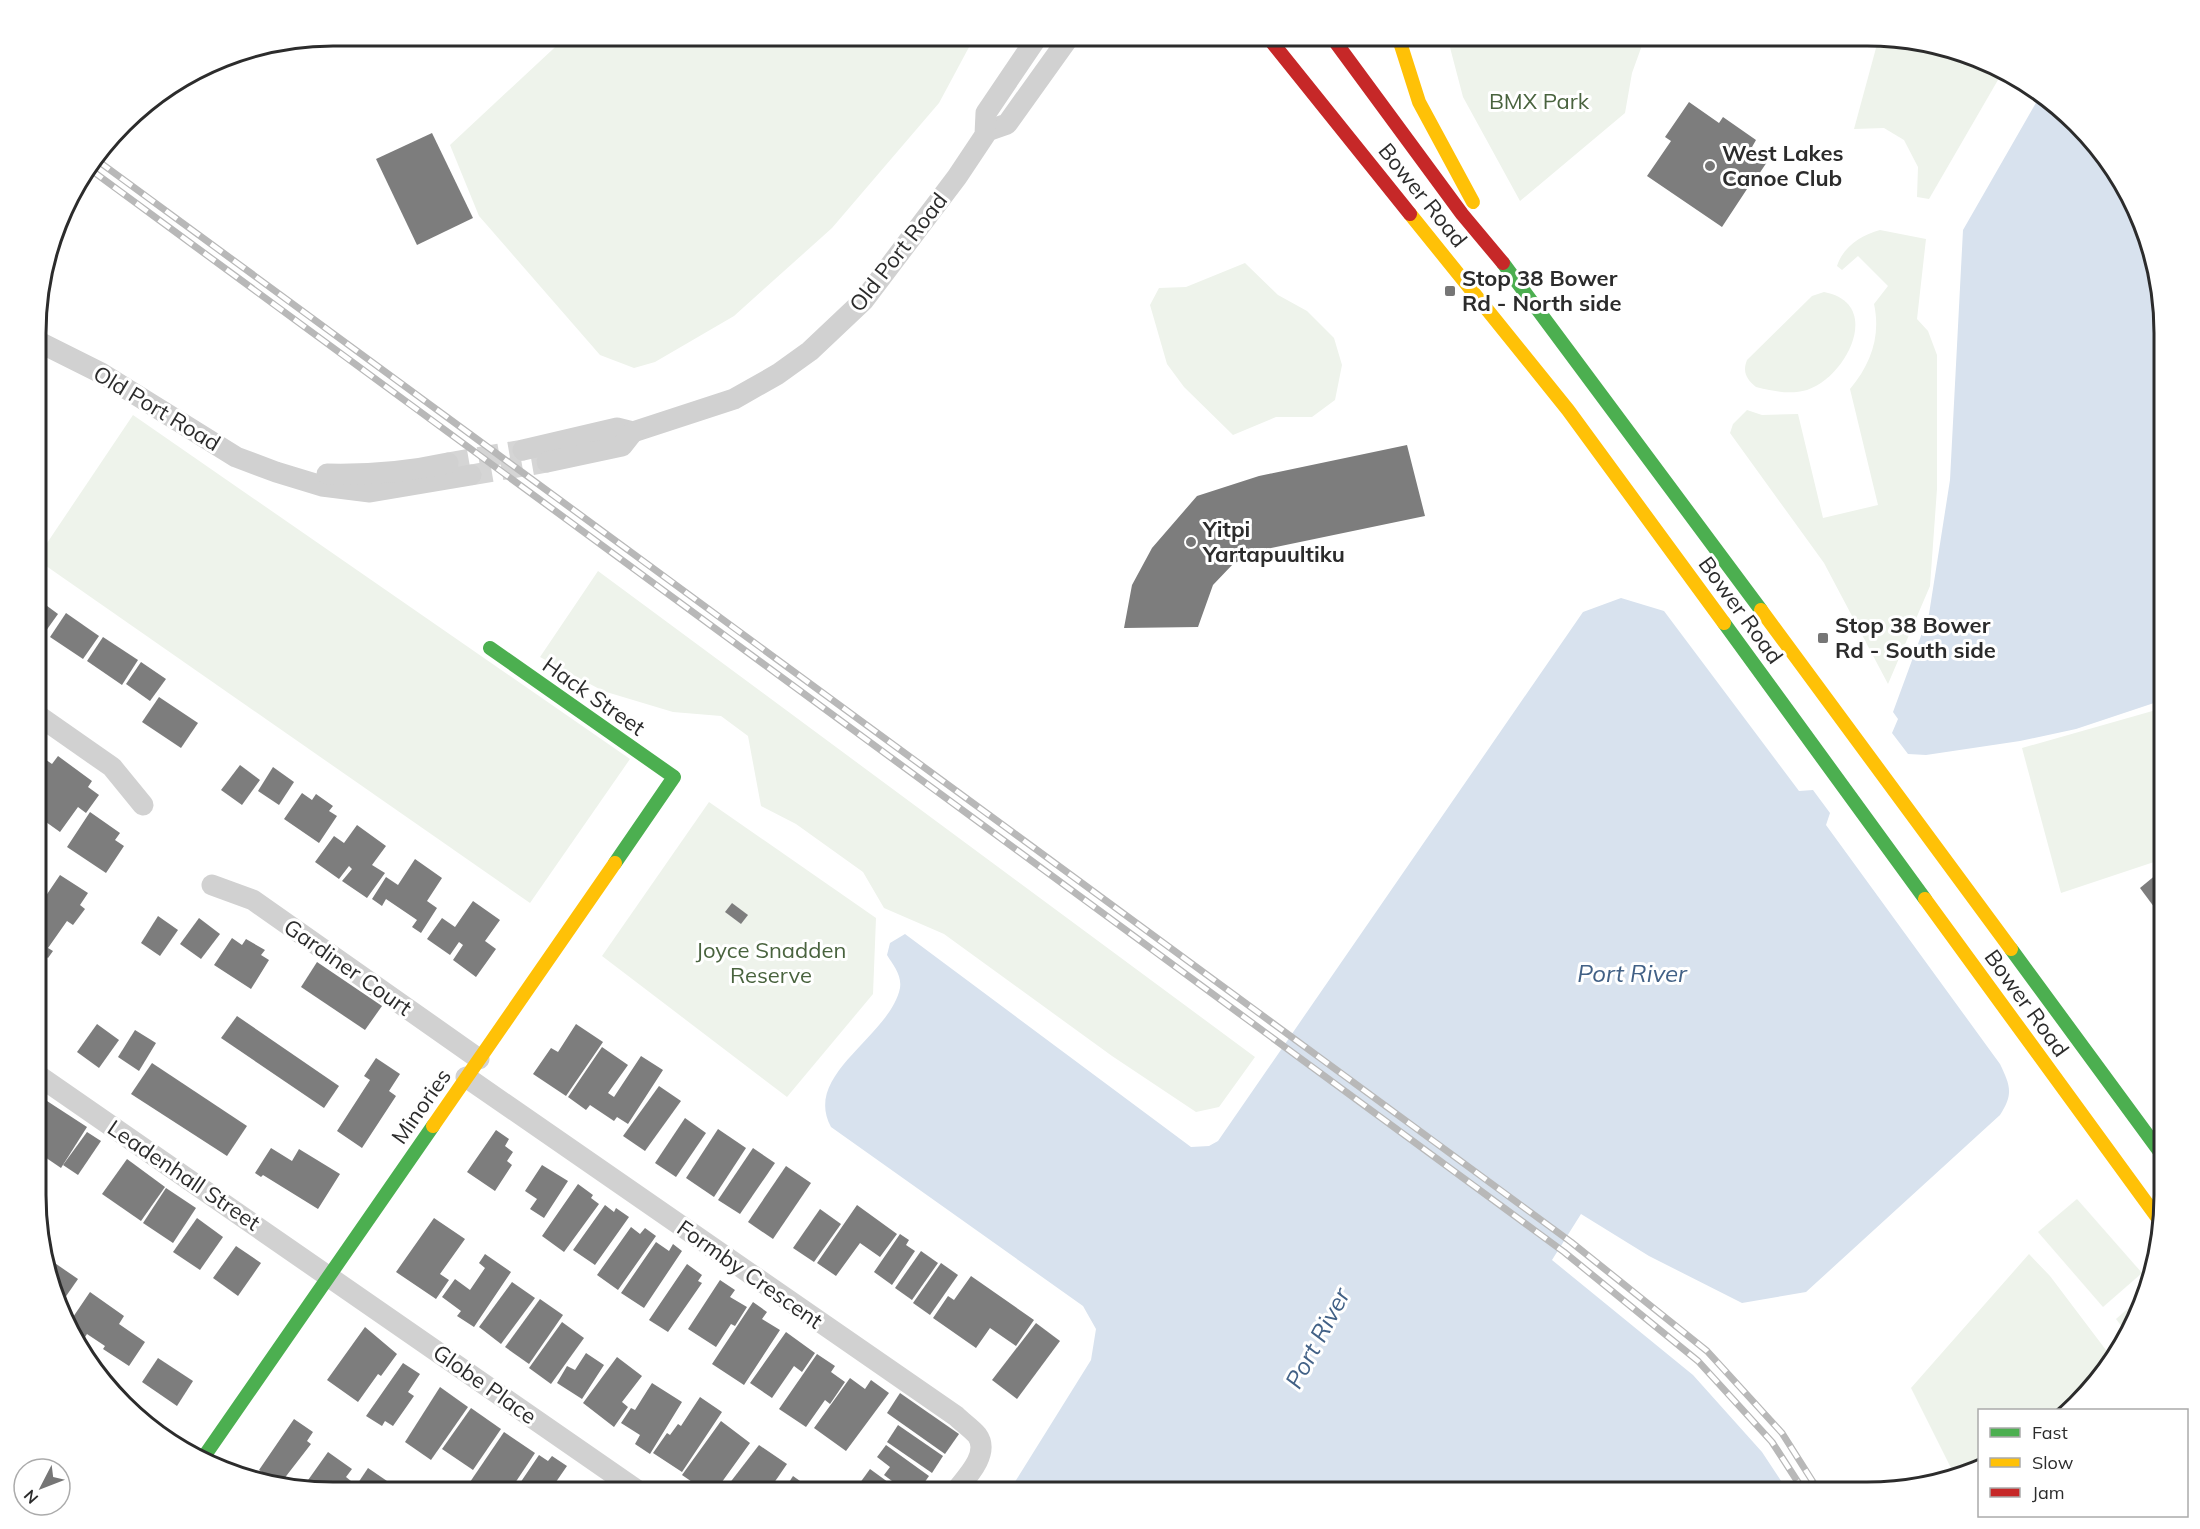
<svg xmlns="http://www.w3.org/2000/svg" width="2200" height="1529" font-family="Mulish,sans-serif">
	<style>
		.green { fill: #eef3eb }
		.water { fill: #d8e2ee }
		.building { fill: #7d7d7d }
		.lines { fill: none; stroke-linecap: round; stroke-linejoin: round }
		.street-tunnel { stroke: #d5d5d5; stroke-width: 21; stroke-dasharray: 21 10; stroke-linecap: butt }
		.street { stroke: #d1d1d1; stroke-width: 21 }
		.fast { stroke: #4caf50; stroke-width: 14 }
		.slow { stroke: #ffc107; stroke-width: 14 }
		.jam { stroke: #c62828; stroke-width: 14 }
		.rail-casing { stroke: #b8b8b8; stroke-width: 7 }
		.rail { stroke: #fff; stroke-width: 4.5; stroke-dasharray: 14; stroke-linecap: butt }
		.poi-dot { fill: #767676; stroke: #fff; stroke-width: 2 }
		.labels { text-anchor: middle; dominant-baseline: central; stroke-width: 6; stroke-linejoin: round; paint-order: stroke }
		.park-label { font-size: 22px; fill: #49633e; stroke: #fff }
		.poi-label { font-size: 22px; font-weight: bold; fill: #2c2c2c; stroke: #fff; text-anchor: start }
		.street-label { font-size: 22px; fill: #2c2c2c; stroke: #fff }
		.water-label { font-size: 24px; font-style: italic; fill: #426186; stroke: #fff }
		.rim { fill: none; stroke: #2c2c2c; stroke-width: 3 }
	</style>
	<rect width="100%" height="100%" fill="#fff"/>
	<!-- green -->
	<g class="green">
		<polygon points="567,36 975,36 939,103 832,228 734,316 655,362 634,368 600,355 479,216 450,145"/>
		<polygon points="1447,36 1645,37 1632,73 1625,113 1520,201 1463,97"/>
		<polygon points="1879,37 1962,52 2002,73 1929,199 1917,197 1918,167 1904,140 1884,128 1854,129"/>
		<path d="M1880 230 1926 239 1917 319 1928 331 1937 355V489L1930 586 1888 684 1824 563 1730 433 1733 424 1747 410 1762 415 1798 414 1823 518 1878 505 1850 389C1871 364 1881 336 1874 304L1888 286 1858 256 1842 270 1837 266C1843 247 1861 235 1880 230Z"/>
		<polygon points="1245,263 1278,295 1307,311 1334,338 1342,365 1335,400 1312,417 1276,417 1233,435 1184,387 1167,364 1150,305 1159,288 1186,287"/>
		<path d="M1824 292C1883 303 1848 376 1807 390 1790 395 1773 391 1756 387 1747 380 1742 372 1747 360L1812 296Z"/>
		<polygon points="133,415 630,759 530,903 39,561 39,555"/>
		<polygon points="598,571 1255,1057 1219,1107 1196,1112 1112,1056 944,934 884,908 863,872 796,824 761,806 748,736 721,716 673,712 603,691 540,657"/>
		<polygon points="2163,708 2163,859 2061,893 2022,748"/>
		<polygon points="709,802 876,918 873,994 787,1097 602,956"/>
		<polygon points="2077,1199 2142,1273 2103,1307 2038,1232"/>
		<polygon points="2029,1254 2050,1276 2112,1358 2103,1376 2071,1410 1980,1410 1979,1469 1956,1478 1911,1388"/>
		<polygon points="2148,1291 2126,1332 2116,1319"/>
	</g>
	<!-- water -->
	<g class="water">
		<polygon points="2041,94 2090,138 2133,202 2163,315 2163,700 2076,729 2020,741 1926,755 1908,754 1892,733 1898,719 1893,712 1929,614 1950,480 1963,230"/>
		<path d="M1621 598 1664 611 1799 791 1813 790 1830 813 1826 825 2000 1064C2010 1085 2014 1094 2000 1115L1806 1292 1742 1303 1649 1256 1581 1214 1552 1260 1693 1375 1762 1452 1789 1493H1008L1091 1360 1096 1329 1083 1306 831 1127C802 1074 890 1037 900 988 902 975 893 965 887 955L890 943 905 934 1191 1147 1209 1146 1218 1141 1583 612Z"/>
	</g>
	<!-- building -->
	<g class="building">
		<polygon points="1689,102 1719,123 1723,117 1756,140 1752,147 1769,159 1757,177 1751,173 1744,183 1749,186 1722,227 1647,176 1671,141 1665,137"/>
		<polygon points="432,133 473,218 417,245 376,159"/>
		<polygon points="1407,445 1425,516 1257,551 1233,564 1213,585 1198,627 1124,628 1132,585 1152,548 1197,496 1259,476"/>
		<polygon points="39,600 58,614 43,635 39,632"/>
		<polygon points="66,613 99,636 83,659 50,637"/>
		<polygon points="103,637 138,660 122,685 87,661"/>
		<polygon points="141,662 166,679 150,701 126,684"/>
		<polygon points="159,697 198,723 181,748 142,722"/>
		<polygon points="39,755 52,764 58,756 92,781 88,787 99,795 86,813 78,807 60,832 39,817"/>
		<polygon points="240,765 260,780 242,805 221,790"/>
		<polygon points="273,767 294,782 279,805 258,791"/>
		<polygon points="302,793 312,800 316,794 333,806 329,811 337,816 319,843 284,819"/>
		<polygon points="90,812 120,833 115,840 124,846 106,873 67,847"/>
		<polygon points="357,825 386,846 372,865 385,873 367,898 342,881 352,869 349,866 339,879 315,862 334,836 344,843"/>
		<polygon points="415,859 442,878 427,901 437,908 421,933 412,927 417,920 386,899 382,906 372,899 386,877 398,885"/>
		<polygon points="2163,869 2163,919 2140,888"/>
		<polygon points="60,875 88,893 80,905 85,909 73,925 67,921 48,948 53,951 48,958 39,952 39,906"/>
		<polygon points="473,901 500,920 485,941 496,949 476,977 453,960 463,945 459,942 450,955 427,939 442,918 455,927"/>
		<polygon points="732,903 748,915 741,924 725,912"/>
		<polygon points="158,916 178,930 160,956 141,943"/>
		<polygon points="199,918 220,934 201,959 180,944"/>
		<polygon points="232,938 242,945 246,939 265,950 261,955 269,960 251,989 214,965"/>
		<polygon points="317,962 382,1006 365,1030 301,987"/>
		<polygon points="237,1016 339,1086 324,1108 221,1038"/>
		<polygon points="97,1024 119,1040 99,1068 77,1052"/>
		<polygon points="576,1024 603,1042 566,1096 533,1074 551,1048 558,1052"/>
		<polygon points="135,1030 156,1043 139,1071 118,1057"/>
		<polygon points="602,1047 628,1065 608,1093 614,1097 641,1056 663,1070 628,1124 617,1117 614,1121 590,1105 586,1110 568,1097"/>
		<polygon points="376,1058 400,1074 389,1091 396,1096 362,1148 337,1131 370,1080 364,1076"/>
		<polygon points="152,1063 247,1126 227,1156 131,1094"/>
		<polygon points="659,1086 681,1101 645,1151 623,1136"/>
		<polygon points="47,1101 87,1127 61,1168 39,1153 39,1114"/>
		<polygon points="685,1118 706,1133 676,1177 655,1163"/>
		<polygon points="718,1129 746,1148 714,1197 686,1178"/>
		<polygon points="496,1130 509,1139 505,1146 513,1152 507,1161 512,1165 495,1191 467,1172"/>
		<polygon points="87,1132 101,1141 78,1175 63,1165"/>
		<polygon points="271,1148 292,1161 299,1149 340,1174 318,1209 263,1175 261,1177 255,1173"/>
		<polygon points="753,1148 775,1163 740,1214 718,1200"/>
		<polygon points="127,1159 165,1187 141,1221 102,1194"/>
		<polygon points="542,1165 568,1181 544,1218 530,1209 537,1199 525,1191"/>
		<polygon points="786,1166 811,1183 773,1239 748,1222"/>
		<polygon points="578,1184 593,1195 591,1198 599,1204 564,1252 542,1236"/>
		<polygon points="166,1188 196,1208 173,1243 143,1223"/>
		<polygon points="605,1205 614,1212 616,1208 629,1217 595,1265 573,1250"/>
		<polygon points="857,1205 897,1234 880,1257 860,1243 836,1276 817,1263"/>
		<polygon points="820,1209 841,1224 814,1262 793,1248"/>
		<polygon points="197,1218 223,1237 200,1270 173,1252"/>
		<polygon points="434,1218 465,1239 440,1274 449,1280 436,1299 396,1272"/>
		<polygon points="631,1227 640,1234 645,1228 656,1236 618,1290 597,1275"/>
		<polygon points="900,1234 909,1240 906,1245 915,1251 892,1285 874,1272"/>
		<polygon points="656,1242 669,1251 673,1244 682,1251 644,1308 621,1293"/>
		<polygon points="236,1246 261,1263 238,1296 213,1278"/>
		<polygon points="921,1251 938,1263 912,1300 895,1288"/>
		<polygon points="485,1254 511,1272 474,1327 457,1316 461,1311 442,1297 455,1279 470,1290 485,1268 479,1263"/>
		<polygon points="46,1257 78,1279 62,1302"/>
		<polygon points="941,1263 958,1275 930,1315 913,1303"/>
		<polygon points="687,1264 702,1275 698,1281 702,1283 668,1332 649,1320"/>
		<polygon points="971,1276 1034,1320 1016,1346 990,1328 976,1348 933,1318 948,1296 954,1300"/>
		<polygon points="720,1280 735,1290 730,1297 747,1307 735,1326 731,1324 716,1347 688,1329"/>
		<polygon points="512,1282 535,1298 501,1344 479,1327"/>
		<polygon points="90,1292 124,1316 119,1324 145,1342 129,1366 103,1349 105,1346 87,1334 85,1337 70,1327 69,1323"/>
		<polygon points="540,1299 563,1315 529,1364 505,1347"/>
		<polygon points="753,1302 767,1312 762,1319 780,1330 744,1385 712,1364"/>
		<polygon points="562,1322 584,1338 551,1384 529,1368"/>
		<polygon points="1036,1323 1060,1341 1017,1399 992,1380"/>
		<polygon points="365,1327 397,1354 381,1376 378,1374 358,1402 327,1380"/>
		<polygon points="786,1332 815,1353 802,1372 794,1366 772,1398 750,1383"/>
		<polygon points="586,1353 604,1365 582,1399 557,1383 567,1366 575,1370"/>
		<polygon points="817,1354 835,1366 831,1372 845,1382 830,1404 825,1400 806,1427 779,1409"/>
		<polygon points="617,1357 642,1376 622,1402 628,1407 614,1427 583,1403"/>
		<polygon points="158,1358 193,1381 177,1406 142,1382"/>
		<polygon points="403,1363 420,1374 408,1392 414,1396 393,1426 385,1421 382,1426 366,1416"/>
		<polygon points="850,1378 865,1389 871,1380 889,1393 846,1451 814,1428"/>
		<polygon points="652,1383 682,1402 650,1454 635,1444 640,1435 621,1423 631,1408 635,1410"/>
		<polygon points="440,1387 468,1407 431,1460 405,1442"/>
		<polygon points="900,1393 959,1434 945,1454 887,1413"/>
		<polygon points="700,1397 722,1412 682,1472 653,1453 667,1433 670,1435 678,1424 681,1426"/>
		<polygon points="471,1408 501,1429 473,1470 442,1449"/>
		<polygon points="294,1419 313,1432 307,1441 311,1444 280,1484 259,1470"/>
		<polygon points="721,1421 750,1443 714,1493 700,1482 698,1486 682,1475"/>
		<polygon points="898,1425 943,1456 932,1473 887,1442"/>
		<polygon points="504,1432 535,1453 509,1492 486,1492 470,1482"/>
		<polygon points="759,1445 787,1464 767,1493 722,1493"/>
		<polygon points="886,1445 929,1476 917,1493 908,1493 884,1475 890,1467 877,1457"/>
		<polygon points="328,1452 352,1469 346,1477 351,1481 345,1491 340,1488 337,1492 301,1490"/>
		<polygon points="539,1455 548,1461 552,1456 567,1466 549,1492 514,1492"/>
		<polygon points="368,1468 387,1481 380,1492 352,1492"/>
		<polygon points="870,1469 903,1493 865,1493 857,1487"/>
		<polygon points="793,1476 817,1493 782,1493"/>
		<polygon points="569,1481 574,1485 577,1481 591,1490 589,1492 561,1492"/>
	</g>
	<g class="lines">
		<!-- street-tunnel -->
		<g class="street-tunnel">
			<polyline points="448,463 523,450"/>
			<polyline points="471,475 547,462"/>
		</g>
		<!-- street -->
		<g class="street">
			<polyline points="987,131 1007,124 1070,36"/>
			<polyline points="39,342 101,373 236,457 276,472 322,486 370,492 471,475"/>
			<polyline points="523,450 617,428 633,432 734,399 778,374 810,351 864,300 957,177 985,135 986,113 1038,36"/>
			<polyline points="547,462 622,446 633,432"/>
			<path d="M327 474C369 475 407 472 448 463"/>
			<polyline points="39,716 112,767 143,805"/>
			<polyline points="212,885 253,900 479,1059"/>
			<polyline points="39,1076 641,1493"/>
			<path d="M466 1077 956 1416C962 1422 971 1428 977 1435 991 1454 965 1479 954 1493"/>
			<polyline points="152,1431 155,1433"/>
		</g>
		<!-- fast -->
		<g class="fast">
			<polyline points="1503,263 1761,610"/>
			<polyline points="1724,623 1925,899"/>
			<polyline points="490,648 674,777 615,863"/>
			<polyline points="2011,949 2163,1156"/>
			<polyline points="203,1458 433,1126"/>
		</g>
		<!-- slow -->
		<g class="slow">
			<polyline points="1398,36 1419,102 1473,202"/>
			<polyline points="1410,214 1568,410 1724,623"/>
			<polyline points="1761,610 2011,949"/>
			<polyline points="1925,899 2162,1224"/>
			<polyline points="433,1126 615,863"/>
		</g>
		<!-- jam -->
		<g class="jam">
			<polyline points="1267,36 1410,214"/>
			<polyline points="1331,36 1462,214 1503,263"/>
		</g>
		<defs>
			<g id="rail">
				<polyline points="98,161 1571,1242 1707,1351 1782,1433 1820,1493"/>
				<polyline points="91,170 1564,1252 1698,1361 1772,1442 1805,1493"/>
			</g>
		</defs>
		<!-- rail casing -->
		<use href="#rail" class="rail-casing"/>
		<!-- rail -->
		<use href="#rail" class="rail"/>
	</g>
	<!-- markers -->
	<g class="poi-dot">
		<circle cx="1710" cy="166" r="6"/>
		<rect x="1444" y="285" width="12" height="12" rx="3"/>
		<circle cx="1191" cy="542" r="6"/>
		<rect x="1817" y="632" width="12" height="12" rx="3"/>
	</g>
	<g class="labels">
		<!-- park labels -->
		<g class="park-label">
			<text x="1539" y="101">BMX Park</text>
			<text x="771" y="950">Joyce Snadden<tspan x="771" dy="25">Reserve</tspan></text>
		</g>
		<!-- poi labels -->
		<g class="poi-label">
			<text x="1722" y="153">West Lakes<tspan x="1722" dy="25">Canoe Club</tspan></text>
			<text x="1462" y="278">Stop 38 Bower<tspan x="1462" dy="25">Rd - North side</tspan></text>
			<text x="1203" y="529">Yitpi<tspan x="1203" dy="25">Yartapuultiku</tspan></text>
			<text x="1835" y="625">Stop 38 Bower<tspan x="1835" dy="25">Rd - South side</tspan></text>
		</g>
		<!-- street labels -->
		<g class="street-label">
			<text transform="translate(1423 195) rotate(51)">Bower Road</text>
			<text transform="translate(898 252) rotate(-52)">Old Port Road</text>
			<text transform="translate(157 408) rotate(31)">Old Port Road</text>
			<text transform="translate(1741 610) rotate(54)">Bower Road</text>
			<text transform="translate(594 696) rotate(35)">Hack Street</text>
			<text transform="translate(348 967) rotate(35)">Gardiner Court</text>
			<text transform="translate(2027 1003) rotate(54)">Bower Road</text>
			<text transform="translate(421 1106) rotate(-55)">Minories</text>
			<text transform="translate(184 1175) rotate(34)">Leadenhall Street</text>
			<text transform="translate(750 1274) rotate(35)">Formby Crescent</text>
			<text transform="translate(485 1384) rotate(35)">Globe Place</text>
		</g>
		<!-- water labels -->
		<g class="water-label">
			<text x="1632" y="973">Port River</text>
			<text transform="translate(1317 1338) rotate(-62)">Port River</text>
		</g>
	</g>
	<!-- crop -->
	<path d="M0 0H2200V1529H0ZM333 46H1867A287 287 0 0 1 2154 333V1195A287 287 0 0 1 1867 1482H333A287 287 0 0 1 46 1195V333A287 287 0 0 1 333 46Z" fill="#fff" fill-rule="evenodd"/>
	<path class="rim" d="M333 46H1867A287 287 0 0 1 2154 333V1195A287 287 0 0 1 1867 1482H333A287 287 0 0 1 46 1195V333A287 287 0 0 1 333 46Z"/>
	<!-- legend -->
	<rect x="1978" y="1409" width="210" height="108" fill="#ffffff" stroke="#ababab" stroke-width="1.5"/>
	<rect x="1990" y="1428" width="30" height="9" fill="#4caf50" stroke="#ababab" stroke-width="1.5"/>
	<text x="2032" y="1439" font-size="18" fill="#2c2c2c">Fast</text>
	<rect x="1990" y="1458" width="30" height="9" fill="#ffc107" stroke="#ababab" stroke-width="1.5"/>
	<text x="2032" y="1469" font-size="18" fill="#2c2c2c">Slow</text>
	<rect x="1990" y="1488" width="30" height="9" fill="#c62828" stroke="#ababab" stroke-width="1.5"/>
	<text x="2032" y="1499" font-size="18" fill="#2c2c2c">Jam</text>
	<!-- north arrow -->
	<g transform="translate(42 1487) rotate(228)"><circle r="28" fill="#ffffff" stroke="#ababab" stroke-width="1.5"/>
	<path d="M0-4.5L10 22L0 15L-10 22Z" fill="#767676"/>
	<text y="-9" font-size="16" font-weight="bold" text-anchor="middle" fill="#2c2c2c">N</text>
	</g>
</svg>
